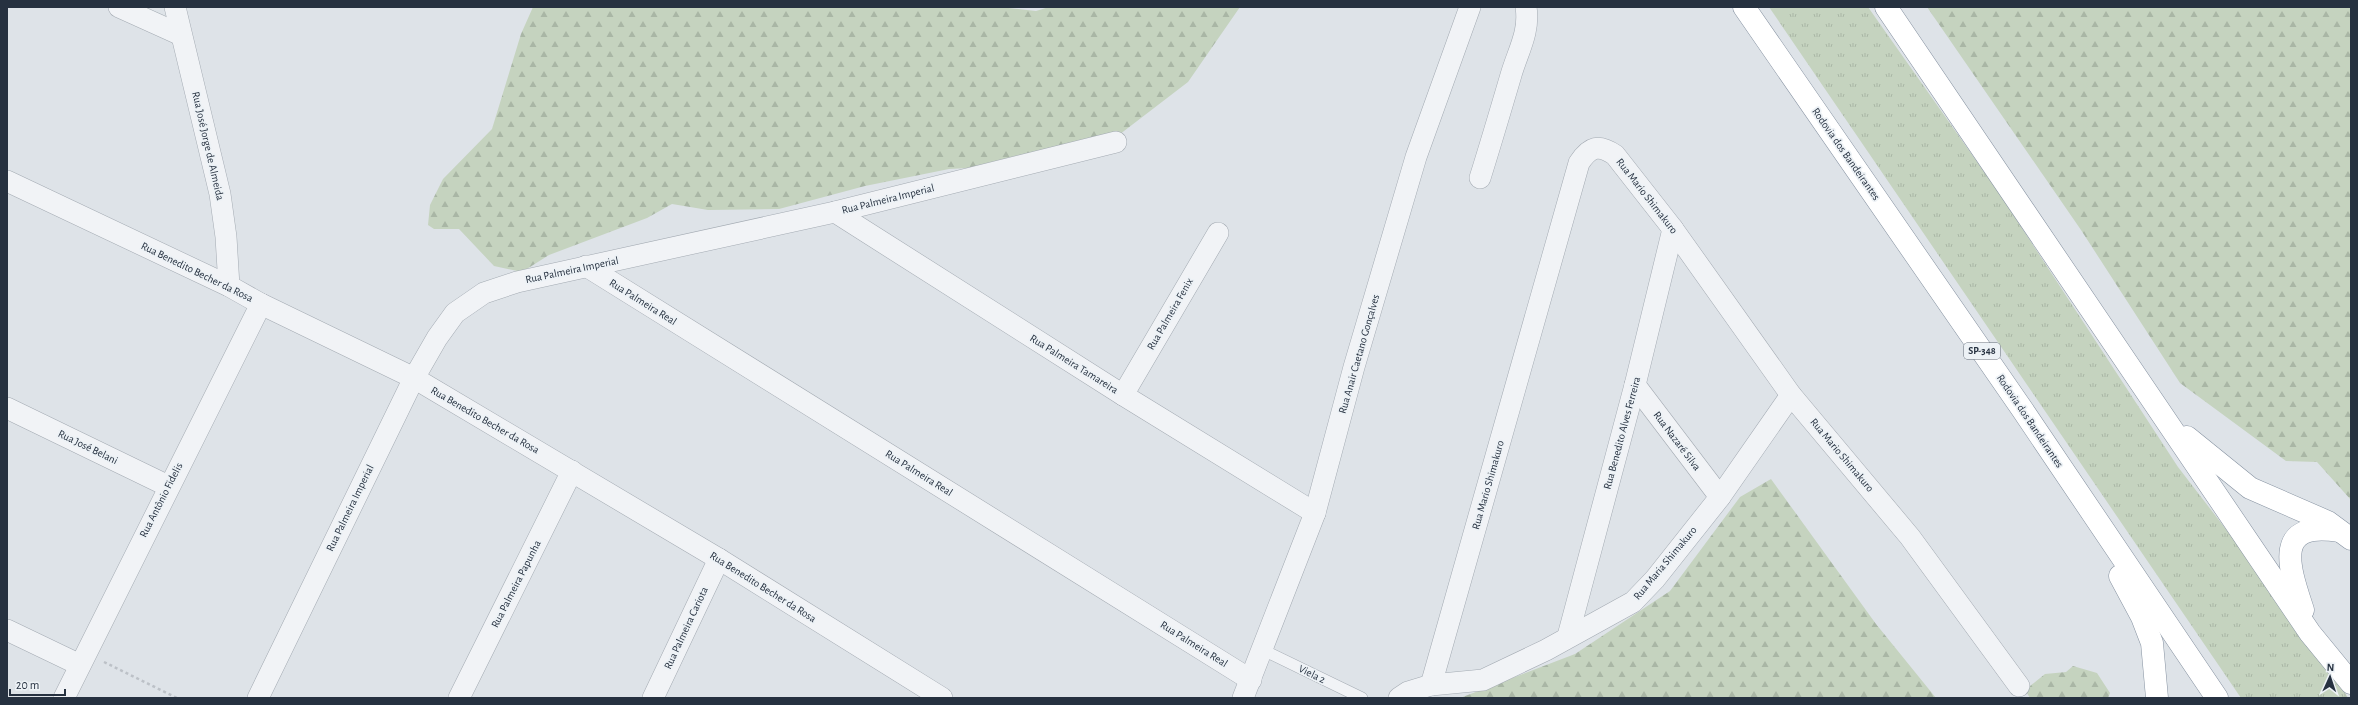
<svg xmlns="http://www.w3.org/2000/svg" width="2358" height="705" font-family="'Alegreya Sans',sans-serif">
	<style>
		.grass { fill: url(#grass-tufts) }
		.forest { fill: url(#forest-firs) }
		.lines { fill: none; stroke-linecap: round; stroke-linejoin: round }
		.service-casing { stroke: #a3aab2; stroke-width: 12 }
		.minor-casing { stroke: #a3aab2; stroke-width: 22 }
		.motorway-casing { stroke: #8591a0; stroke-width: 23 }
		.path { stroke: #bcc1c7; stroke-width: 2.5; stroke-dasharray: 3 3; stroke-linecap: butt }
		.service { stroke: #f1f3f6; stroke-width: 11 }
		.minor { stroke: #f1f3f6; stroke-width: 21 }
		.motorway { stroke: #fff; stroke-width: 22 }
		.labels { text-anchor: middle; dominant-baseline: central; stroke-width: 3.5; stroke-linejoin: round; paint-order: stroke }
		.shield { fill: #edf2f6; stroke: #626b77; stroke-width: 1 }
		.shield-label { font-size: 10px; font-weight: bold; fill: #263140 }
		.street-label { font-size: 11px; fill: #263140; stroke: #edf2f6 }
	</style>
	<defs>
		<pattern id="grass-tufts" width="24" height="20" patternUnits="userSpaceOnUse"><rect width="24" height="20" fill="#c5d3bf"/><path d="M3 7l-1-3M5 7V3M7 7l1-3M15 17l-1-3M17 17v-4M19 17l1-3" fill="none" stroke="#a9b6a5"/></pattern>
		<pattern id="forest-firs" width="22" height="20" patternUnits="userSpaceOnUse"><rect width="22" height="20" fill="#c5d3bf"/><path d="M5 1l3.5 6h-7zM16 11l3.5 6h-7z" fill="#a9b6a5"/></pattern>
	</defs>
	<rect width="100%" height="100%" fill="#dee3e8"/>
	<!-- grass -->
	<polygon class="grass" points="1769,7 1868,7 1999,193 2178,467 2262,576 2310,633 2348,698 2241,698"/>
	<!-- forest -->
	<g class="forest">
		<polygon points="533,7 999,7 1036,11 1049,7 1240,7 1188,82 1111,141 1045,164 949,169 865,186 779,209 708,210 672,204 647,218 549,255 522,272 494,266 459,229 434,229 428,225 430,205 443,179 492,129 521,34"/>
		<polygon points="1927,7 2351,7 2351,500 2317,462 2286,461 2180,383 2081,230"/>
		<polygon points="1771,479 1876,624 1936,698 1460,698 1575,654 1670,591 1740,497"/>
		<polygon points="2073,666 2097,673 2110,693 2108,698 2030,698 2025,690 2045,674 2066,672"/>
	</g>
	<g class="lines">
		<defs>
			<polyline id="service" points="1263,650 1362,698"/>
			<g id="minor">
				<polyline points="119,7 181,35"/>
				<polyline points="175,7 220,194 226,237 229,286"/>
				<path d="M1480 178C1491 143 1501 109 1511 75 1518 51 1530 32 1526 7"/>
				<polyline points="7,181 229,286 261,304 414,378 719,559 942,698"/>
				<polyline points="835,212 1123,395 1315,513"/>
				<polyline points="586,266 1251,680"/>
				<polyline points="1635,385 1720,497"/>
				<polyline points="1123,395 1218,233"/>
				<polyline points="7,408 168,486"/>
				<polyline points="7,630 80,665"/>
				<polyline points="1568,636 1635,385 1673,229"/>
				<path d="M1431 685 1579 163C1590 146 1599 144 1615 155L1673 229 1791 395 1910 537 2019 686"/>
				<polyline points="64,698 261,304"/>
				<polyline points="258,698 414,378 437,338 455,313 484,293 517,282 835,212 1116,142"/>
				<polyline points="459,698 572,471"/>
				<polyline points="653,698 719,559"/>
				<polyline points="1243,698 1315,513 1354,367 1416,157 1470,7"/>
				<polyline points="1399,698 1408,692 1431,685 1483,680 1546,650 1633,602 1655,579 1720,497 1791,395"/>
			</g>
			<g id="motorway">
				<polyline points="1744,7 2022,409 2217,698"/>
				<polyline points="1886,7 2310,633 2351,683"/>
				<polyline points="2187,437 2250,488 2328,522 2351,539"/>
				<polyline points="2120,576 2142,617 2152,643 2157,698"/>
				<path d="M2303 610C2290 570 2271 520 2339 531"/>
			</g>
		</defs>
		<!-- service casing -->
		<use href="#service" class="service-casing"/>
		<!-- minor casing -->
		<use href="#minor" class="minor-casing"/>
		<!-- motorway casing -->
		<use href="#motorway" class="motorway-casing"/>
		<!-- path -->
		<polyline class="path" points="104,662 177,698"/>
		<!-- service -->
		<use href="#service" class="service"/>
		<!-- minor -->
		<use href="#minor" class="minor"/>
		<!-- motorway -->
		<use href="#motorway" class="motorway"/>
	</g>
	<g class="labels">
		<!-- shield labels -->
		<rect class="shield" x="1964" y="343" width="36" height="16" rx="3"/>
		<g class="shield-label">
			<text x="1982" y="351">SP-348</text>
		</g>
		<!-- street labels -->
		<g class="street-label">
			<text transform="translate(208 146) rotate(77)">Rua José Jorge de Almeida</text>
			<text transform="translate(1846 154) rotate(55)">Rodovia dos Bandeirantes</text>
			<text transform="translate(1647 196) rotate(52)">Rua Mario Shimakuro</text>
			<text transform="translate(888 199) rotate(-14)">Rua Palmeira Imperial</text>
			<text transform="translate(572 270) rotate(-12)">Rua Palmeira Imperial</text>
			<text transform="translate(197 272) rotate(26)">Rua Benedito Becher da Rosa</text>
			<text transform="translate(643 302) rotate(32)">Rua Palmeira Real</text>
			<text transform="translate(1170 314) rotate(-60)">Rua Palmeira Fenix</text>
			<text transform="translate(1359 354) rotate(-74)">Rua Anair Caetano Gonçalves</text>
			<text transform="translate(1074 364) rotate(32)">Rua Palmeira Tamareira</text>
			<text transform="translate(485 420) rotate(30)">Rua Benedito Becher da Rosa</text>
			<text transform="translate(2030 421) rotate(56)">Rodovia dos Bandeirantes</text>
			<text transform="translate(1622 433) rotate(-75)">Rua Benedito Alves Ferreira</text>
			<text transform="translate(1677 441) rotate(53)">Rua Nazaré Silva</text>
			<text transform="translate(88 447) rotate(26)">Rua José Belani</text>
			<text transform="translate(1842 455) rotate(50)">Rua Mario Shimakuro</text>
			<text transform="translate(919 473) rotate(32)">Rua Palmeira Real</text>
			<text transform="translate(1488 485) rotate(-74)">Rua Mario Shimakuro</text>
			<text transform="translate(161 500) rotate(-63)">Rua Antônio Fidelis</text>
			<text transform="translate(350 508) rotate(-64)">Rua Palmeira Imperial</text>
			<text transform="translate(1665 563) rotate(-50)">Rua Maria Shimakuro</text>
			<text transform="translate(516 584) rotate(-63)">Rua Palmeira Papunha</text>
			<text transform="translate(763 587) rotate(32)">Rua Benedito Becher da Rosa</text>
			<text transform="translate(686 628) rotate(-65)">Rua Palmeira Cariota</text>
			<text transform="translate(1194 644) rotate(32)">Rua Palmeira Real</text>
			<text transform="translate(1312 674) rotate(26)">Viela 2</text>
		</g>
	</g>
	<!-- border -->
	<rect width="2358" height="705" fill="none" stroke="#263140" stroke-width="16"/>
	<!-- north arrow -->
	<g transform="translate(2330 677) rotate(3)" stroke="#edf2f6" stroke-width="3" paint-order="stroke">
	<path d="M0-3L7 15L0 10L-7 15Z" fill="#263140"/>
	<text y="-6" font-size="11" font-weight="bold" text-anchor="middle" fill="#263140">N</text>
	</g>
	<!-- scale -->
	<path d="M10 689v6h55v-6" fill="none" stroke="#263140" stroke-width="2"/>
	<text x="16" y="689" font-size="12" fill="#263140" stroke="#edf2f6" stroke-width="3" paint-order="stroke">20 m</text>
</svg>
